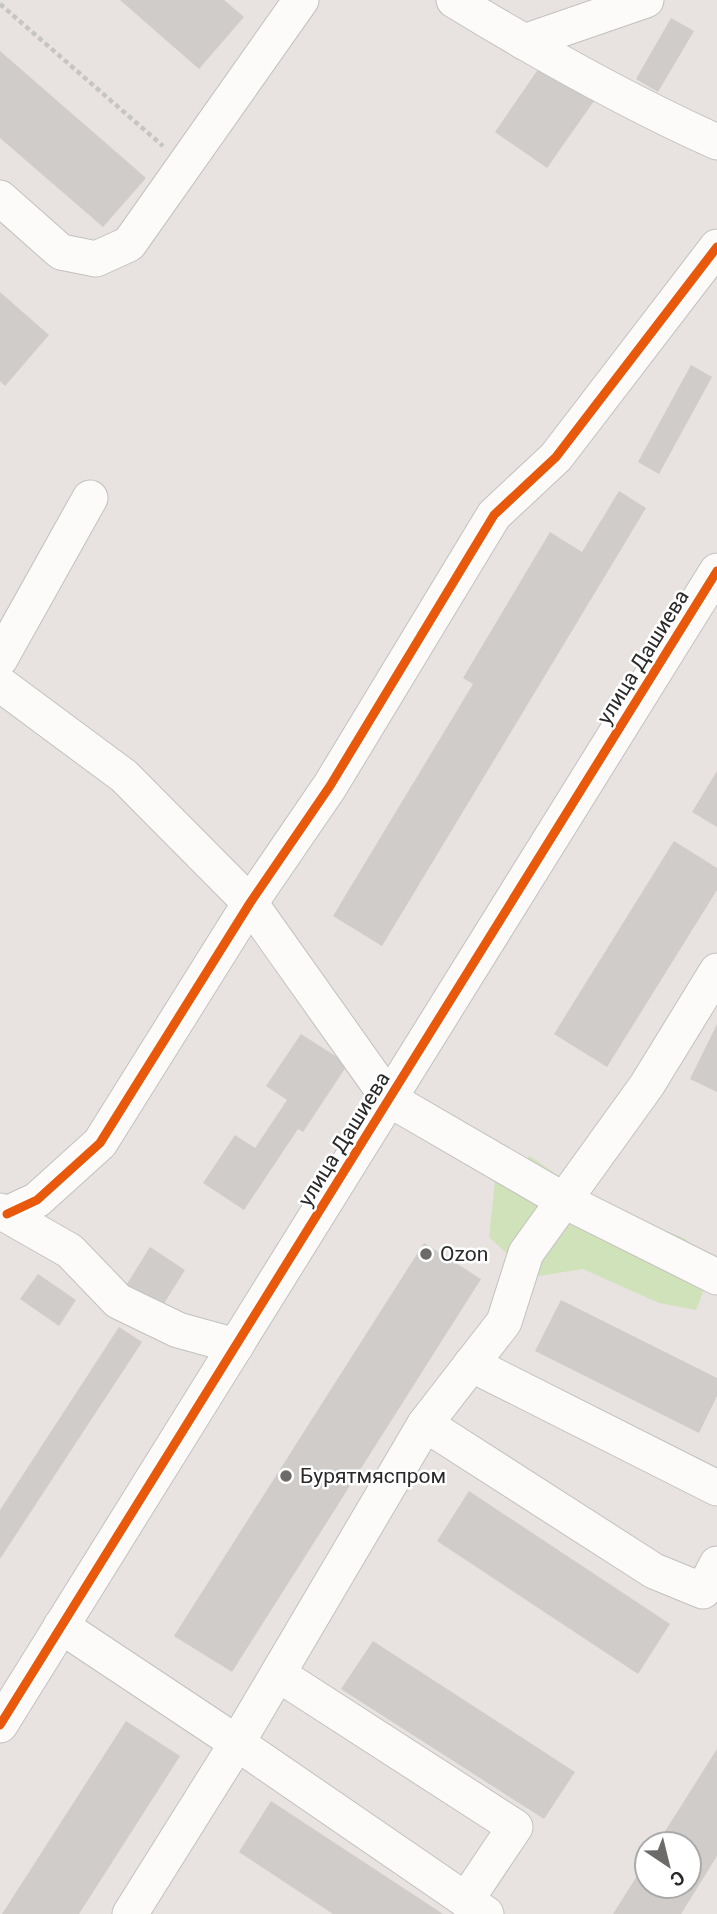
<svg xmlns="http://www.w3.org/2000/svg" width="717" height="1914" font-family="Roboto,sans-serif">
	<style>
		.green { fill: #d0e2b9 }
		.building { fill: #cfccc9 }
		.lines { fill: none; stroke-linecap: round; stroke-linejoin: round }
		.minor-casing { stroke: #c2c1c1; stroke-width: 37 }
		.path { stroke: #c6c5c5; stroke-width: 4.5; stroke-dasharray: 5 3.5; stroke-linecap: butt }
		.minor { stroke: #fcfbfa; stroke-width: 35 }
		.cycleway-casing { stroke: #fff; stroke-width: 13 }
		.cycleway { stroke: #e8590c; stroke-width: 9 }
		.poi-dot { fill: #6c6b6a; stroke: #fff; stroke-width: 2.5 }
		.labels { text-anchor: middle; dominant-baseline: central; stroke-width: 5; stroke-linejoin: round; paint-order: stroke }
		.street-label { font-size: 21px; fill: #2a2a2a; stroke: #fff }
		.poi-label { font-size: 21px; fill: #2a2a2a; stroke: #fff; text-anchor: start }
	</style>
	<rect width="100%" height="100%" fill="#e8e3e0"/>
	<!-- green -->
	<polygon class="green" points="530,1156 560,1177 641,1221 686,1239 712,1268 696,1310 659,1303 583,1269 532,1277 489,1237 495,1181"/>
	<!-- building -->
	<g class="building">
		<polygon points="120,0 224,0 244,17 199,69"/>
		<polygon points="671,18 694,31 658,92 636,79"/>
		<polygon points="0,51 146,178 103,227 0,138"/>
		<polygon points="541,65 594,101 547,168 495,132"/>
		<polygon points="0,292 49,335 5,386 0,381"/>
		<polygon points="691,365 712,377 659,474 638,462"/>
		<polygon points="619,491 646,508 382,946 333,916 473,684 463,678 550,532 582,552"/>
		<polygon points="717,771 717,827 692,812"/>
		<polygon points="674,841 717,868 717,890 607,1067 554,1034"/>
		<polygon points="717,1024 717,1092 690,1079"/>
		<polygon points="301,1034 348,1064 303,1132 298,1129 244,1210 203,1183 235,1135 255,1148 287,1100 266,1086"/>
		<polygon points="424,1243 481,1279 232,1672 174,1636"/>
		<polygon points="150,1247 185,1270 160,1310 125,1287"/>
		<polygon points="38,1274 76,1300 59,1326 20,1299"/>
		<polygon points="561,1300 717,1378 717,1396 699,1433 535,1351"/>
		<polygon points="119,1327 142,1342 0,1559 0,1510"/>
		<polygon points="469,1491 670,1624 638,1674 437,1541"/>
		<polygon points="373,1641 575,1772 544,1819 341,1689"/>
		<polygon points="126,1721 180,1756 79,1914 2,1914"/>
		<polygon points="717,1749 717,1856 681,1914 613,1914 647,1860 647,1886 689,1886 689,1844 657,1844"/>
		<polygon points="271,1801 443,1914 333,1914 239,1852"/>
	</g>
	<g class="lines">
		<defs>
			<g id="minor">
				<path d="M454 0C539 52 626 101 717 142"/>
				<polyline points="524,42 646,0"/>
				<polyline points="0,198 61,252 96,259 129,244 301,0"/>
				<polyline points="0,659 90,498"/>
				<polyline points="0,684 124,776 250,903 389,1099 563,1200 717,1277"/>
				<polyline points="0,1211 70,1251 118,1301 178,1330 236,1346"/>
				<polyline points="7,1214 37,1200 100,1143 250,903 330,786 494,515 556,457 717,247"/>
				<polyline points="471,1364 717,1488"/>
				<polyline points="425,1424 654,1571 703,1591 717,1564"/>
				<polyline points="61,1626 237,1743 486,1914"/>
				<polyline points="278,1674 515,1827 466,1900"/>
				<polyline points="0,1725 717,571"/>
				<polyline points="130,1914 237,1743 425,1424 504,1322 526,1253 647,1085 717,971"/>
			</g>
		</defs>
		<!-- minor casing -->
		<use href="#minor" class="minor-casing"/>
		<!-- path -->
		<polyline class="path" points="0,4 163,146"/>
		<!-- minor -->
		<use href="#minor" class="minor"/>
		<defs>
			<g id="cycleway">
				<polyline points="7,1214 37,1200 100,1143 250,903 330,786 494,515 556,457 717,247"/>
				<polyline points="0,1725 717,571"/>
			</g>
		</defs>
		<!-- cycleway casing -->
		<use href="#cycleway" class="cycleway-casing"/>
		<!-- cycleway -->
		<use href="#cycleway" class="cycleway"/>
	</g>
	<!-- markers -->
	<g class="poi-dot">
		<circle cx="426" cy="1254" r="7"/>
		<circle cx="286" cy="1476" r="7"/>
	</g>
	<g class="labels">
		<!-- street labels -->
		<g class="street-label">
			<text transform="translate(643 657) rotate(-58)">улица Дашиева</text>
			<text transform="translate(344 1139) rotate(-58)">улица Дашиева</text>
		</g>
		<!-- poi labels -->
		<g class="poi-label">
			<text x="440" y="1254">Ozon</text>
			<text x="300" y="1476">Бурятмяспром</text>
		</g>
	</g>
	<!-- north arrow -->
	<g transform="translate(668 1865) rotate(145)"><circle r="33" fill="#ffffff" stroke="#aaaaaa" stroke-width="2"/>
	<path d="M0-5L12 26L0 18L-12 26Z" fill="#6c6b6a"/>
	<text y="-10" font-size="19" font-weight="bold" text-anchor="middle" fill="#2a2a2a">С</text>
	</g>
</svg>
